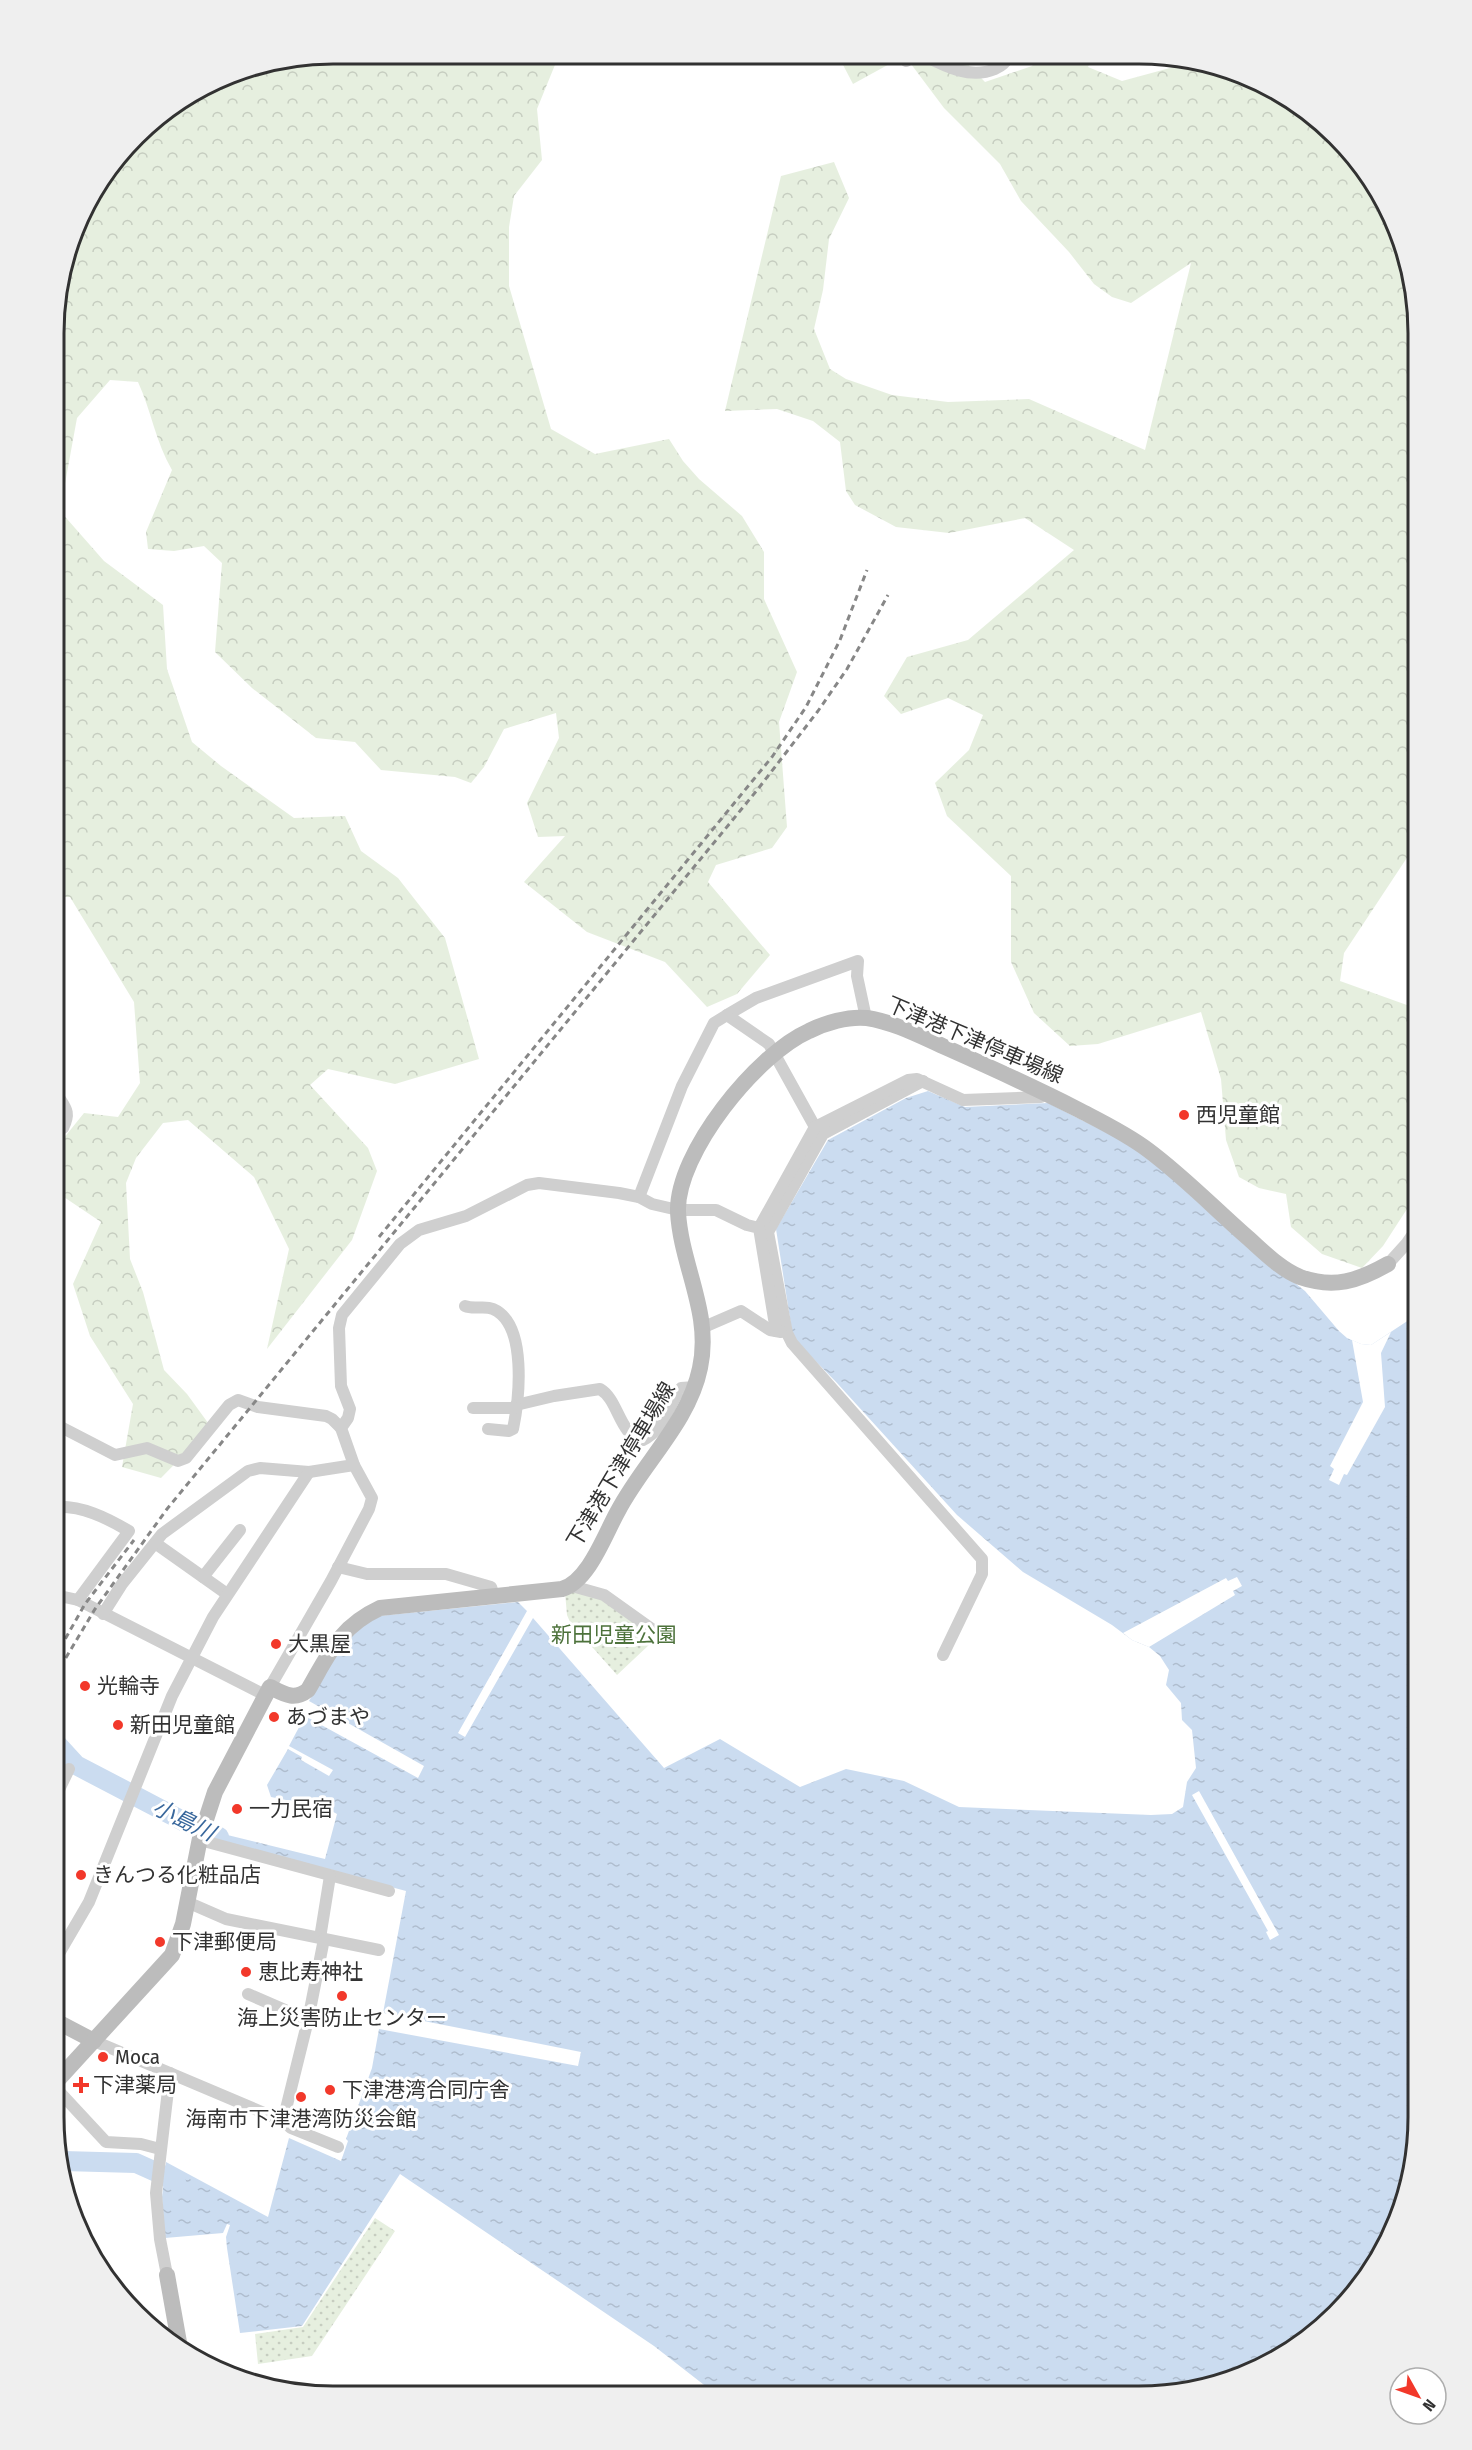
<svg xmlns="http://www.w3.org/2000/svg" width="1472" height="2450" font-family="'Fira Sans Condensed','Noto Sans JP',sans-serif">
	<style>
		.forest { fill: url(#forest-crowns) }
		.park { fill: url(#park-dots) }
		.water { fill: url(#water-ripples) }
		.pier { fill: #fff }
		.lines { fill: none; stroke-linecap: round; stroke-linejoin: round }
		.river { stroke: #cbdcf0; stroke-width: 20 }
		.street { stroke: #cfcfcf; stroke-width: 12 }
		.secondary { stroke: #bcbcbc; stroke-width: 16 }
		.rail { stroke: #878787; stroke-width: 3; stroke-dasharray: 6 4.5; stroke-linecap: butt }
		.poi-dot { fill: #f2382a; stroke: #fff; stroke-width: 2 }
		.labels { text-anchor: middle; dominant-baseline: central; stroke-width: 6; stroke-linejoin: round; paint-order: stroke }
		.street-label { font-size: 21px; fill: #323232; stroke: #fff }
		.poi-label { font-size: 21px; fill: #323232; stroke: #fff; text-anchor: start }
		.park-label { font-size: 21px; fill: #4d723b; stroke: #fff }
		.water-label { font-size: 22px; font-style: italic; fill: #38679c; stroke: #fff }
		.rim { fill: none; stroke: #323232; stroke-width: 3 }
	</style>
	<defs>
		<pattern id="forest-crowns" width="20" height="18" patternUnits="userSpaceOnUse" patternTransform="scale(1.5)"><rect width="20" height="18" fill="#e6efdf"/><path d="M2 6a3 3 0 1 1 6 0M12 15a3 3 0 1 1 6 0" fill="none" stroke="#c6cdc0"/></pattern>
		<pattern id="park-dots" width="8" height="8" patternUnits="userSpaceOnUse" patternTransform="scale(1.5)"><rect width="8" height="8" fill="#e6efdf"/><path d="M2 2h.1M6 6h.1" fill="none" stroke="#c6cdc0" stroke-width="1.8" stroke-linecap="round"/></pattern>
		<pattern id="water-ripples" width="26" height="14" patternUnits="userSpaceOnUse" patternTransform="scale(1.5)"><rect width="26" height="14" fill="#cbdcf0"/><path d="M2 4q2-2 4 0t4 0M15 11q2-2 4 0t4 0" fill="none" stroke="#afbdce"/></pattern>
	</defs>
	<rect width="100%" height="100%" fill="#fff"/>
	<!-- forest -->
	<g class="forest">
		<path d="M333 54 559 55 537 109 542 160 514 196 509 227V286L551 429 595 454 669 439 683 461 699 479 742 516 764 552V599L797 672 779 722 787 827 772 848 716 865 708 882 770 955 737 994 707 1007 665 962 587 932 524 882 565 836 538 837 527 803 559 738 556 713 504 729 484 767 471 783 455 777 381 770 355 742 316 738 252 688 215 652 222 563 204 546 174 551 148 549 146 532 172 470C156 443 151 410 138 382L110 380 77 418 60 511 104 561 163 605 167 669 192 742 221 766 294 818 345 816 361 851 398 878 445 938 479 1059 395 1084 328 1069 310 1085 368 1148 377 1171 352 1240 267 1349 289 1249 254 1177 188 1120 163 1123 136 1158 126 1183 130 1259 143 1292 164 1370 187 1394 211 1427 161 1478 122 1467 133 1404 90 1336 73 1284 101 1222 55 1191V1149L84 1113 118 1117 140 1083 134 1002 70 897H56V297L83 209 149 123 227 75Z"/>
		<polygon points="845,55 904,56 853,84 841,61"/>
		<polygon points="905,56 960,56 985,82 1032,66 1040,56 1093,56 1088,67 1122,81 1181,65 1187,60 1246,75 1309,112 1361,163 1397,227 1418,333 1418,841 1344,953 1340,981 1418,1009 1418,1192 1383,1246 1362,1268 1322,1254 1291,1227 1286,1194 1259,1188 1239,1177 1226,1140 1221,1079 1201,1012 1098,1044 1070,1046 1034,1013 1011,962 1011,876 947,816 935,783 969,750 983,715 948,698 901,714 884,696 907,657 968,640 1074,550 1025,518 949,533 896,527 855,505 846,491 840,442 813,421 777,409 725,411 781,176 834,162 849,198 829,239 823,290 814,329 830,369 846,379 892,395 948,402 1029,399 1145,450 1191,263 1131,303 1112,297 1094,284 1069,252 1021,201 1000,164 944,108"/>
	</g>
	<!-- park -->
	<g class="park">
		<polygon points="576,1591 604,1598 642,1625 638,1634 650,1644 617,1675 570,1622 567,1615 565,1592"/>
		<polygon points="375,2218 395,2231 312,2356 258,2364 255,2334 303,2327"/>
	</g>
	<!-- water -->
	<polygon class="water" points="928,1091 965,1107 1048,1103 1129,1144 1158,1166 1231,1232 1305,1291 1339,1331 1347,1338 1361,1344 1371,1345 1418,1314 1417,2135 1403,2207 1361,2287 1309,2339 1245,2375 1139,2396 717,2395 654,2346 400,2174 302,2326 240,2333 227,2248 226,2237 230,2225 227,2224 223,2233 165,2238 162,2197 166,2162 268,2217 289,2138 341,2161 348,2141 346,2139 372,2068 379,2029 578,2066 581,2052 383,2013 406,1891 205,1837 207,1830 325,1859 337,1814 326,1808 271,1797 267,1785 288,1749 302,1757 301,1760 329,1776 333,1770 289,1746 305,1716 418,1778 424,1766 309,1701 336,1653 351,1634 379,1616 518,1602 527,1611 458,1733 465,1737 533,1618 664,1768 720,1739 800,1787 846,1769 904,1781 959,1807 1151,1815 1172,1814 1183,1807 1187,1782 1196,1768 1192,1730 1182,1720 1181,1703 1166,1685 1169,1670 1160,1656 1149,1647 1132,1640 1112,1625 1023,1572 957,1515 837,1383 793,1338 776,1229 828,1140 906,1098"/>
	<!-- pier -->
	<g class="pier">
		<polygon points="1391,1332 1381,1353 1385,1407 1347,1475 1344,1474 1339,1485 1329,1480 1334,1469 1330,1466 1363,1402 1352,1340 1361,1344 1371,1345"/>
		<polygon points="1237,1577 1242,1586 1233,1591 1235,1595 1149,1647 1132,1640 1123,1633 1226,1578 1228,1581"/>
		<polygon points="1199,1791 1279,1935 1270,1940 1266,1932 1268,1931 1192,1795"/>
	</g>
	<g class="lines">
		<!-- river -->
		<g class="river">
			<polyline points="54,1741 76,1765 183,1821 219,1837"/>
			<polyline points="63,2161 136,2163 176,2181"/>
		</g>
		<!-- street -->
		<g class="street">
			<path d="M925 56C946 67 971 79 995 69 1001 66 1006 63 1008 56"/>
			<polyline points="906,61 913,56"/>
			<polyline points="55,1058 59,1021 55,1016"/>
			<polyline points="923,1081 823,1134 768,1232 787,1333 792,1343 982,1559 982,1574 943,1655"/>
			<polyline points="815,1127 769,1044 727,1015 756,998 858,961 857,976 866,1018"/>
			<path d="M55 1132 63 1128C72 1110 64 1107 55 1091"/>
			<polyline points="639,1197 682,1086 714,1023 727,1015"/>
			<polyline points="759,1228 815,1127 908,1080 917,1079 963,1100 1041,1097 1046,1092"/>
			<polyline points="1388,1264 1407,1243 1418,1227"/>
			<path d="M465 1306C474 1310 484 1305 493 1309 528 1324 519 1400 513 1429L509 1431 488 1429"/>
			<polyline points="704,1327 741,1311 770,1330 781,1332"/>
			<path d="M516 1405 554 1396 600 1389C619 1400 619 1436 643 1440 663 1431 669 1404 681 1388L695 1387"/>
			<polyline points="473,1408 516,1408"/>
			<polyline points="55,1424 115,1455 147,1448 178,1461 186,1458 229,1405 238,1400 258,1407 326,1416 332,1419 341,1428"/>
			<path d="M55 1507C81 1505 107 1518 129 1531L78 1600"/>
			<polyline points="155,1543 227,1594"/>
			<polyline points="338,1567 367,1574 446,1574 491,1587 494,1596"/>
			<polyline points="203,1577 240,1530"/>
			<polyline points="572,1586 604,1595 653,1630"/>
			<polyline points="55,1595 78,1600 265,1695"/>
			<polyline points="103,1614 122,1584 162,1534 248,1471 260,1468 309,1472 354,1465"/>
			<polyline points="270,1687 331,1581 369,1509 372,1498 354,1465 341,1428 348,1418 350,1409 341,1386 339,1328 342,1315 400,1244 419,1230 466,1216 527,1185 539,1183 619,1193 639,1197 652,1204 678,1210 716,1210 747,1225 759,1228 776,1331"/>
			<polyline points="54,1800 69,1769"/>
			<polyline points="200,1840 389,1891"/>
			<polyline points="187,1902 226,1919 379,1950"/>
			<polyline points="320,1938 330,1876"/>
			<polyline points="54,1962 89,1902 172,1696 213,1617 309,1472"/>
			<polyline points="248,1994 308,2020"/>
			<polyline points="94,2041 283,2121 291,2128 338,2147"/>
			<polyline points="54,2086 106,2142 141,2144 160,2149"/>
			<polyline points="283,2121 308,2020 324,1939"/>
			<polyline points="167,2275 160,2239 156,2193 170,2073"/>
		</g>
		<!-- secondary -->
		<g class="secondary">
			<polyline points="54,2020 94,2041"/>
			<path d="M54 2084 172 1955 183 1924 200 1838 215 1792 270 1687C284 1694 294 1701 308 1690 329 1654 339 1627 380 1608L562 1589C589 1581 605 1534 618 1511 643 1463 689 1422 700 1368 712 1313 681 1266 678 1212 676 1153 757 1054 809 1031 825 1023 848 1016 867 1018 894 1022 922 1037 947 1048 992 1068 1036 1088 1079 1110 1102 1122 1127 1134 1148 1150 1183 1176 1214 1208 1247 1237 1263 1251 1280 1269 1300 1277 1334 1289 1358 1281 1388 1264"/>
			<polyline points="167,2275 180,2348"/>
		</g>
		<!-- rail -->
		<g class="rail">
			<polyline points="379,1237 772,757 806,707 840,640 867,570"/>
			<polyline points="55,1657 85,1604 134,1540"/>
			<polyline points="55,1676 95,1609 167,1509 758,789 818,711 847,669 888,595"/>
		</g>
	</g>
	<!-- markers -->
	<g class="poi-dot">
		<circle cx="1184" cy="1115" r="6"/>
		<circle cx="276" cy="1644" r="6"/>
		<circle cx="85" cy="1686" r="6"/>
		<circle cx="274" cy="1717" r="6"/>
		<circle cx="118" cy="1725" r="6"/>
		<circle cx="237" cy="1809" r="6"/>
		<circle cx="81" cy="1875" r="6"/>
		<circle cx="160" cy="1942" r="6"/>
		<circle cx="246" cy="1972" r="6"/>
		<circle cx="342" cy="1996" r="6"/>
		<circle cx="103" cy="2057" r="6"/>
		<path d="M78 2076h6v6h6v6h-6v6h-6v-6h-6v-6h6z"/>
		<circle cx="330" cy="2090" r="6"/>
		<circle cx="301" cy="2097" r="6"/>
	</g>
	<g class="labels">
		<!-- street labels -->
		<g class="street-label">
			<text transform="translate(975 1040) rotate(23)">下津港下津停車場線</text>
			<text transform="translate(621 1465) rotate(-59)">下津港下津停車場線</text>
		</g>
		<!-- poi labels -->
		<g class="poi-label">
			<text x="1196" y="1115">西児童館</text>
			<text x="288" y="1644">大黒屋</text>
			<text x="97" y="1686">光輪寺</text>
			<text x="286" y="1717">あづまや</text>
			<text x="130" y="1725">新田児童館</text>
			<text x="249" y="1809">一力民宿</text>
			<text x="93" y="1875">きんつる化粧品店</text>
			<text x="172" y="1942">下津郵便局</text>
			<text x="258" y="1972">恵比寿神社</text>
			<text x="342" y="2018" text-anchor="middle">海上災害防止センター</text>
			<text x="115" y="2057">Moca</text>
			<text x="93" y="2085">下津薬局</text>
			<text x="342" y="2090">下津港湾合同庁舎</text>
			<text x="301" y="2119" text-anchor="middle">海南市下津港湾防災会館</text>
		</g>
		<!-- park labels -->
		<g class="park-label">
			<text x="614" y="1635">新田児童公園</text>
		</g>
		<!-- water labels -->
		<g class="water-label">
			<text transform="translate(184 1820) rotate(26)">小島川</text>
		</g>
	</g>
	<!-- crop -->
	<path d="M0 0H1472V2450H0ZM333 64H1139A269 269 0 0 1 1408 333V2117A269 269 0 0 1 1139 2386H333A269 269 0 0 1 64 2117V333A269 269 0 0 1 333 64Z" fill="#efefef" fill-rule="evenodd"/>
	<path class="rim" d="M333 64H1139A269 269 0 0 1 1408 333V2117A269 269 0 0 1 1139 2386H333A269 269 0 0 1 64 2117V333A269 269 0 0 1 333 64Z"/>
	<!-- north arrow -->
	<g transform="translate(1418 2396) rotate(130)"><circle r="28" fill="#ffffff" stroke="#adadad" stroke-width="1.5"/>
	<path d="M0-4.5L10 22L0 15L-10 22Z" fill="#f2382a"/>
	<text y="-9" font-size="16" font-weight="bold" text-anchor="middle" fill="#323232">N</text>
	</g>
</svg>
